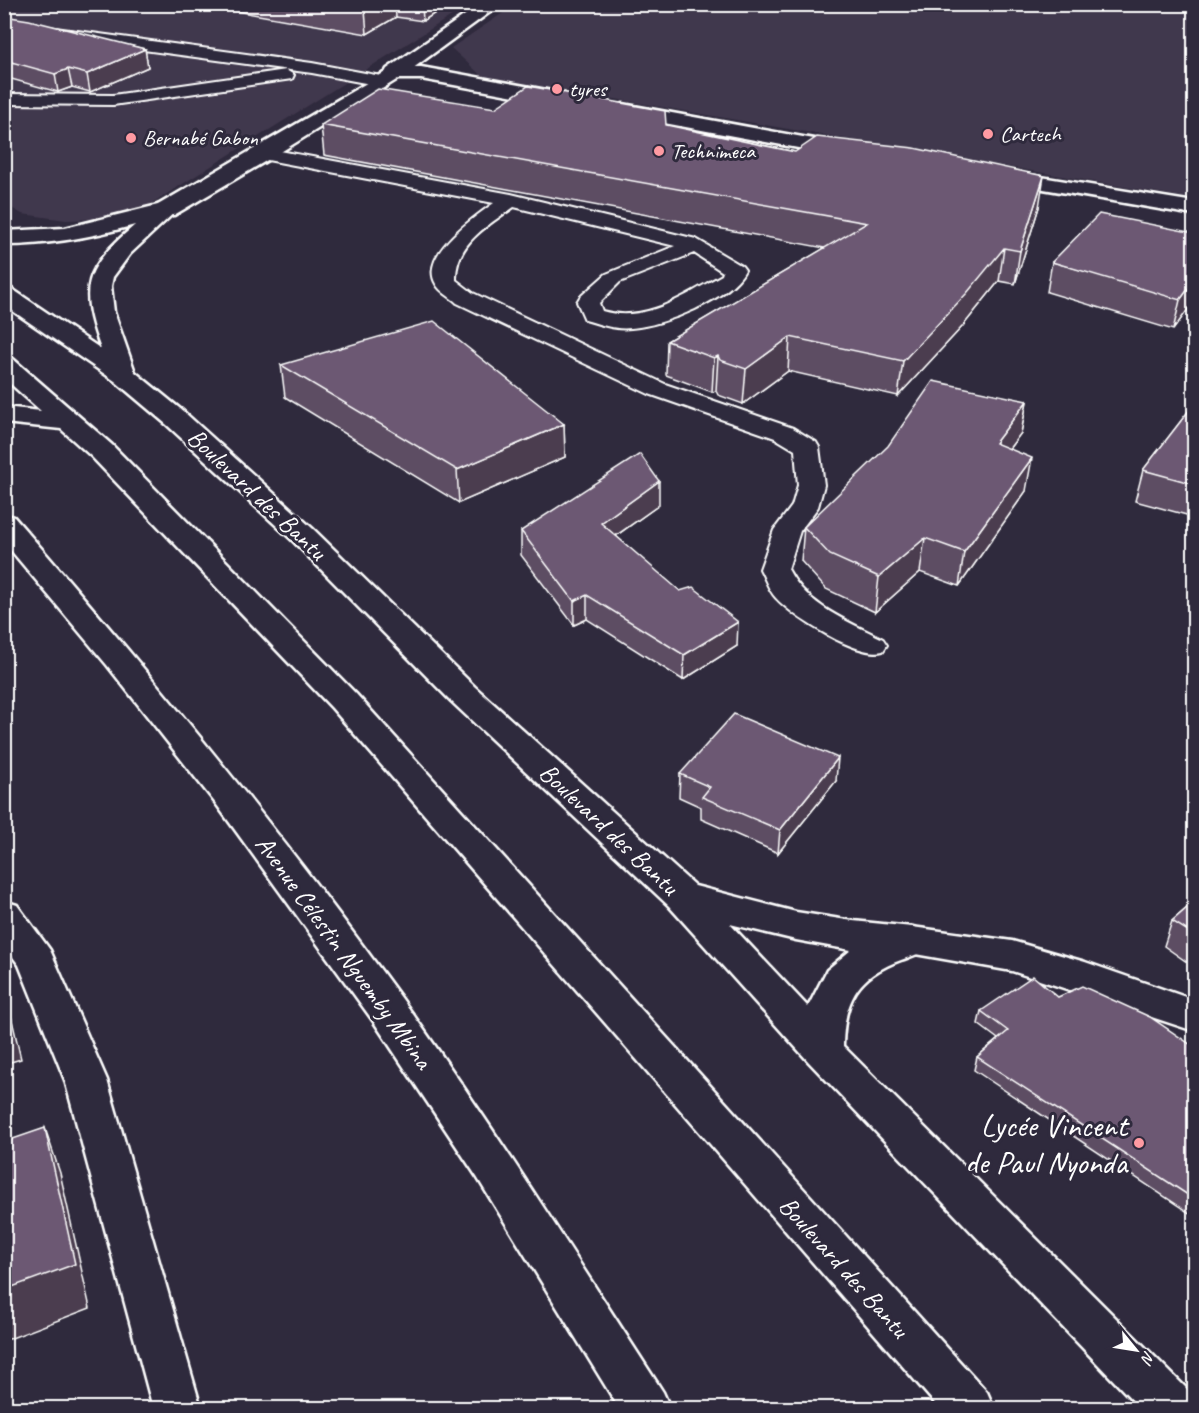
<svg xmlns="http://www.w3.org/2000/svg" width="1199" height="1413" font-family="Caveat,sans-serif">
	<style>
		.built { fill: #41384d }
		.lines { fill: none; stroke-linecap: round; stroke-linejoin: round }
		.service-casing { stroke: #fff; stroke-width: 4 }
		.minor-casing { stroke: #fff; stroke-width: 5 }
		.tertiary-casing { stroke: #fff; stroke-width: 5 }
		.trunk-casing { stroke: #fff; stroke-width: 5 }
		.service { fill: #2f2a3d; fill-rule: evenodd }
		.minor { fill: #2f2a3d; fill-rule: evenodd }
		.tertiary { fill: #2f2a3d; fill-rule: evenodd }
		.trunk { fill: #2f2a3d; fill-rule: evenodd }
		.wall { fill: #5d4d63; stroke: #fff; stroke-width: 1.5 }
		.shaded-wall { fill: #4c3e50; stroke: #fff; stroke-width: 1.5 }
		.building { fill: #6c5973; stroke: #fff; stroke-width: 1.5 }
		.poi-dot { fill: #ff9aa2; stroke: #2f2a3d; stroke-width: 2 }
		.labels { text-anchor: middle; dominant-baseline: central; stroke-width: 6; stroke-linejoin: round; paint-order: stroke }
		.far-poi-label { font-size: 22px; fill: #fff; stroke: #2f2a3d; text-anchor: start }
		.street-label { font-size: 26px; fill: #fff; stroke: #2f2a3d }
		.near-poi-label { font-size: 32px; fill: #fff; stroke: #2f2a3d; text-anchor: end }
	</style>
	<rect width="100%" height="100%" fill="#2f2a3d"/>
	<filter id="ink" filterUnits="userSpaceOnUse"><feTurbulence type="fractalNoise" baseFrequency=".0167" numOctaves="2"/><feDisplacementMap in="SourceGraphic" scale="12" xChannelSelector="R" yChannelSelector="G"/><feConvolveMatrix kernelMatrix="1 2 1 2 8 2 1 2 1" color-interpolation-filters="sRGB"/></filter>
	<g filter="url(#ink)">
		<!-- built -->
		<g class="built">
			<polygon points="4,5 469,5 149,205 96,219 66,220 22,214 5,204"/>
			<polygon points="515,5 1194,5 1194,199 482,76 451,48"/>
		</g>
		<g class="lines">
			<defs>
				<g id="service">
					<polygon points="4,21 312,63 381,76 390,81 381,86 312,73 4,31"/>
					<polygon points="286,70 294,75 292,79 113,105 4,104 4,94 113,95"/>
					<path d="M264 148 511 194 696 239 742 266 745 270C730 299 664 326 631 328 615 330 600 324 585 320L577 302 580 297 606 274 675 246 514 207C487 226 455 243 456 280L473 293 665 384 793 428 816 442 819 447 824 485 818 507 800 531 788 569C807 606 847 621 883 639L887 645 883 651C858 658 794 618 776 598 769 591 765 578 760 569L774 530 792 506 798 485 795 450 775 438 649 394 457 303C451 297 440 292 436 284 418 255 476 216 494 203L257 158 255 154ZM694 253 723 272 722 275C685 295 646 324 602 311L599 303 620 282Z"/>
				</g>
				<g id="minor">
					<polygon points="481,4 501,4 401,77 387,77 385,73 387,69"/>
					<path d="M4 514 14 517C150 673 281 832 402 999 494 1127 577 1260 663 1392L670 1408H619L477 1177 374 1022 217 805 107 665 4 542Z"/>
					<polygon points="4,901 17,905 50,950 107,1080 201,1408 153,1408 65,1080 19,965 4,945"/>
					<polygon points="912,927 1012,941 1085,962 1194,1000 1194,1031 1012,971 898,951 893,941 898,931"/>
				</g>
				<g id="tertiary">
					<polygon points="394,67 421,67 563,93 573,99 563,105 421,79 398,79 271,158 174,215 158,215 155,210 158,205"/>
					<polygon points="623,104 852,146 859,148 862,152 859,156 852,158 616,114 613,110"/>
					<polygon points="998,170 1194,202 1194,215 991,180 988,176 991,172"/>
				</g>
				<g id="trunk">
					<path d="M166 203 174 205 177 210 130 254 113 277 111 286 114 312 135 372 184 412 312 528 475 687 695 886 796 912 853 921 912 927 926 931 931 941C924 954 914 955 901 960 857 976 844 1000 843 1046L1190 1392 1194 1408H1140L809 1062 669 906 451 701 292 540 166 424 115 381 4 305V287L12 289 101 349C78 286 84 269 135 225 92 237 49 245 4 245V231L65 228ZM730 924 796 940 851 950 827 970 808 1007Z"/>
					<polygon points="4,357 13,359 112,445 356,694 987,1392 994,1408 939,1408 332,708 92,457 61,429 4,423 4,407 41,411 4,378"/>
				</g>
			</defs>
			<!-- service casing -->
			<use href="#service" class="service-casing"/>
			<!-- minor casing -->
			<use href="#minor" class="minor-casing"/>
			<!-- tertiary casing -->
			<use href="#tertiary" class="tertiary-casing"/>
			<!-- trunk casing -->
			<use href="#trunk" class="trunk-casing"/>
			<!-- service -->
			<use href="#service" class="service"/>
			<!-- minor -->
			<use href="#minor" class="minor"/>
			<!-- tertiary -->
			<use href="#tertiary" class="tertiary"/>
			<!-- trunk -->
			<use href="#trunk" class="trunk"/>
		</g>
		<!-- wall -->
		<g class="wall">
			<polygon points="195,4 449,4 423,21 396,17 367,34"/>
			<polygon points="4,16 145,49 148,67 90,92 72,87 58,92 4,77"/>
			<polygon points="495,108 666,125 795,152 1039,207 1015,284 999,281 962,327 898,396 788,371 743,404 718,395 716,391 712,392 666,375 667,341 825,248 324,155 321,125"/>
			<polygon points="1052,262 1194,301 1173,330 1047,292"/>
			<polygon points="281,365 564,424 565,457 459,503 285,397"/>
			<polygon points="1027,401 1021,433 1009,449 1026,491 959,586 920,572 875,612 826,589 801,561 804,527"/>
			<polygon points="1194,404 1194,517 1135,501 1143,470"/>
			<polygon points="659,505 616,536 737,646 683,680 587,619 574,625 521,555 521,531"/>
			<polygon points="680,774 836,781 778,853 701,819 701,807 679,797"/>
			<polygon points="1194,902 1194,967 1164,946 1172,921"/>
			<polygon points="1058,997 1194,1047 1194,1216 974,1070 977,1057 998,1039 978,1024 981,1011"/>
		</g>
		<!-- shaded-wall -->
		<g class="shaded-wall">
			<polygon points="375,4 395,4 396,17 367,34 365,10"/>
			<polygon points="422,4 449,4 423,21"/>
			<polygon points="145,49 148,67 90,92 87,74"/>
			<polygon points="68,69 72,87 58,92 55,74"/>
			<polygon points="1044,176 1039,207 1015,284 1020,251"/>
			<polygon points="1004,248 999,281 962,327 898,396 903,361"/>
			<polygon points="1194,281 1194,301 1173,330 1180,300"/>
			<polygon points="790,337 788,371 743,404 746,369"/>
			<polygon points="718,356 716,391 712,392 714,358"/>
			<polygon points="1027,401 1021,433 989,475 995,443"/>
			<polygon points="564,424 565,457 459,503 457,470"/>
			<polygon points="1032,458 1026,491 959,586 964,552"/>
			<polygon points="659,481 659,505 601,546 601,523"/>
			<polygon points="925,538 920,572 875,612 879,577"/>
			<polygon points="587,595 587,619 574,625 574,601"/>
			<polygon points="738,622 737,646 683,680 684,655"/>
			<polygon points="838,758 836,781 778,853 780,830"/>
			<polygon points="4,985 21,1059 4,1064"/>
			<polygon points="45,1128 60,1173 90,1308 4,1341 4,1290"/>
		</g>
		<!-- building -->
		<g class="building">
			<polygon points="330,4 375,4 365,10"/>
			<polygon points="4,16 29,20 145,49 87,74 68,69 55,74 4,60"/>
			<polygon points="528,86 665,111 666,125 795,152 817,137 914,148 1044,176 1020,251 1004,248 967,293 903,361 790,337 746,369 720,360 718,356 714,358 667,341 867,223 321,125 378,89 495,108"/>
			<polygon points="1099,214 1194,233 1194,281 1180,300 1052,262"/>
			<polygon points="434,321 564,424 457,470 281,365"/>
			<polygon points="933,381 1027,401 995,443 1032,458 964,552 925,538 879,577 830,555 804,527 888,446"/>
			<polygon points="1194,404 1194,484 1143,470"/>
			<polygon points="640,454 659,481 601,523 680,591 693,587 738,622 684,655 587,595 574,601 521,531"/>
			<polygon points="734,714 838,758 780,830 702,797 710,787 680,774"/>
			<polygon points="1194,902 1194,935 1172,921"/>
			<polygon points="1033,976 1058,997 1082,986 1150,1017 1194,1047 1194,1199 977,1057 1008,1031 981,1011"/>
			<polygon points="4,1003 9,1022 4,1024"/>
			<polygon points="45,1128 75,1264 4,1290 4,1142"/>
		</g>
	</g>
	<!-- markers -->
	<g class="poi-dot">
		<circle cx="557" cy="89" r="6"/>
		<circle cx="988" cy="134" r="6"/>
		<circle cx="131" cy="138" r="6"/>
		<circle cx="659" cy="151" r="6"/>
		<circle cx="1139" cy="1143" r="6"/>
	</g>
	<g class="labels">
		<!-- far-poi labels -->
		<g class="far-poi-label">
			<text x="569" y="89">tyres</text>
			<text x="1000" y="134">Cartech</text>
			<text x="143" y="138">Bernabé Gabon</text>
			<text x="671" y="151">Technimeca</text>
		</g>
		<!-- street labels -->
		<g class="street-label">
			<text transform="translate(257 494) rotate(43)">Boulevard des Bantu</text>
			<text transform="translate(609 829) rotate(43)">Boulevard des Bantu</text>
			<text transform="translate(344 952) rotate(54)">Avenue Célestin Nguemby Mbina</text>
			<text transform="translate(844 1267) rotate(48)">Boulevard des Bantu</text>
		</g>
		<!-- near-poi labels -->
		<g class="near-poi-label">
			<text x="1127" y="1125">Lycée Vincent<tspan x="1127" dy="37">de Paul Nyonda</tspan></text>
		</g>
	</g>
	<!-- margin -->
	<rect width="1199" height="1413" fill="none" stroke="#2f2a3d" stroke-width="24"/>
	<rect x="12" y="12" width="1175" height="1389" fill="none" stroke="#fff" stroke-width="2" filter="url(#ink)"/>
	<!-- north arrow -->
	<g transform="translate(1136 1350) rotate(120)" stroke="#2f2a3d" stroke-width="4.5" paint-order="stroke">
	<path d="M0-4.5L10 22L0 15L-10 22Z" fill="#ffffff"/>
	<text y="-9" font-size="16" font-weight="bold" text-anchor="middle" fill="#ffffff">N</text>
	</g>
</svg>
